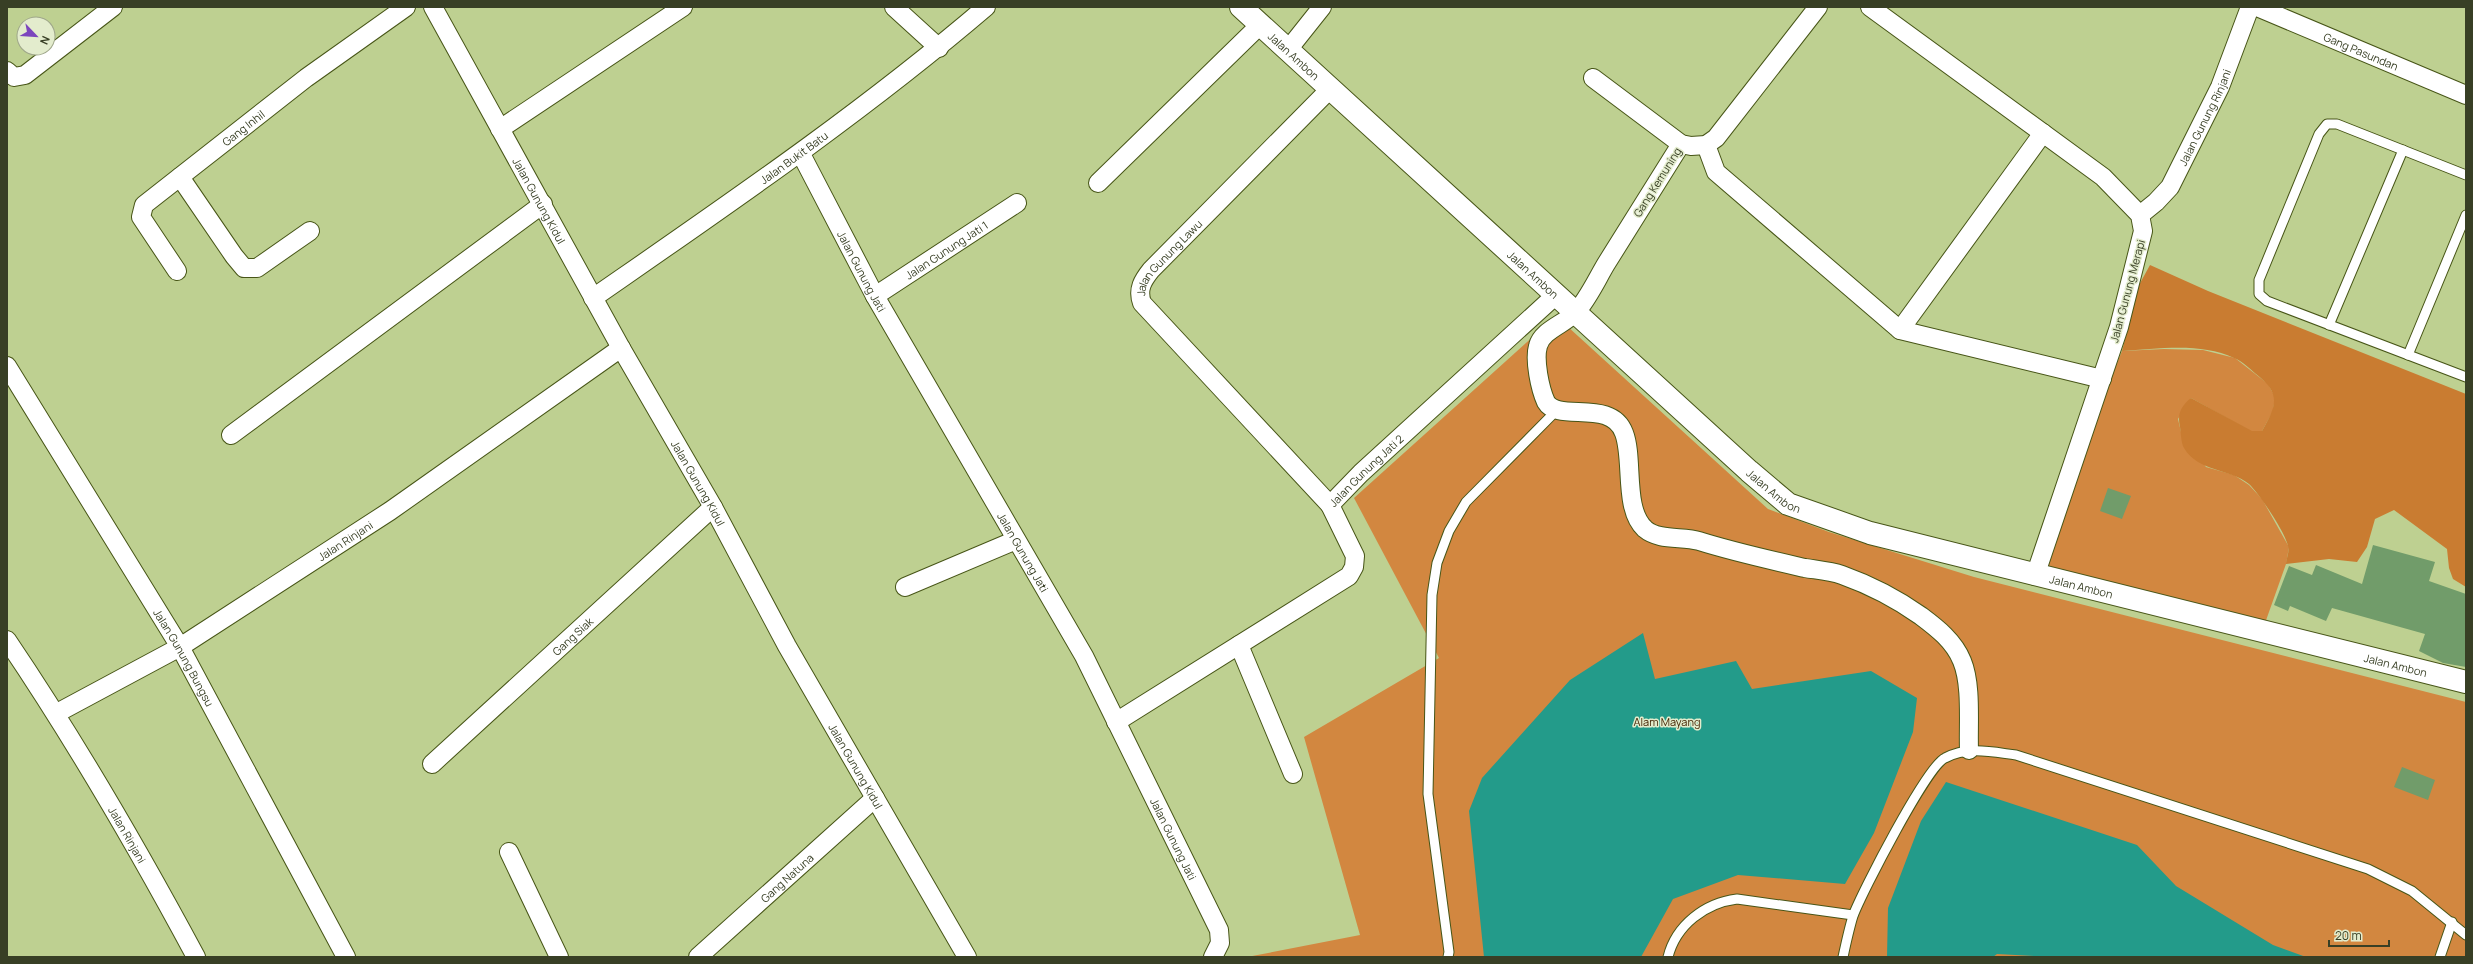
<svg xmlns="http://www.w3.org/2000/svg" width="2473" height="964" font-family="Manrope,sans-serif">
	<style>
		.green { fill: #d28740 }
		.forest { fill: #c97c31 }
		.water { fill: #239b8a }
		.building { fill: #719c6a }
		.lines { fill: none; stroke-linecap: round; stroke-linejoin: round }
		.service-casing { stroke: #475517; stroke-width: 11 }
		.minor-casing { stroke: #475517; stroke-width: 20 }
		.tertiary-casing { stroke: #475517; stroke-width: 24 }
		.service { stroke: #fff; stroke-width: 9 }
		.minor { stroke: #fff; stroke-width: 18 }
		.tertiary { stroke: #fff; stroke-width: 22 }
		.labels { text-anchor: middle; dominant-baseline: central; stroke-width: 3; stroke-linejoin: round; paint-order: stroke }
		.street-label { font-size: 11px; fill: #383f25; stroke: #e3eccd }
		.park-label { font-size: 11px; fill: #452606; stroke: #e3eccd }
	</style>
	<rect width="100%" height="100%" fill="#bed091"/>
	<!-- green -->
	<g class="green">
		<polygon points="1556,316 1768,509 1829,532 1974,577 2466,702 2466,957 1247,957 1360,935 1304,737 1439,658 1354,498"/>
		<polygon points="2164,349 2203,350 2235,358 2268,384 2275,397 2273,411 2262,431 2252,432 2191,398 2178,419 2181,432 2206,467 2234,475 2249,485 2262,499 2289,547 2286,564 2264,626 2045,569 2078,457 2122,351"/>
	</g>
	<!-- forest -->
	<path class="forest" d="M2150 265 2208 291 2466 394V587L2453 579 2449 568 2447 549 2394 510 2375 519 2367 547 2357 562 2329 559 2286 564C2286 559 2290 551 2288 546 2286 534 2259 493 2249 484 2229 468 2198 472 2184 448 2181 443 2181 433 2180 427 2177 414 2181 406 2191 398L2252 431H2262C2276 406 2282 394 2256 374 2250 369 2242 361 2234 358 2201 342 2157 349 2122 351L2139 285Z"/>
	<!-- water -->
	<g class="water">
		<polygon points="1643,633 1655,679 1736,661 1752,689 1871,671 1917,698 1913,732 1874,833 1845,884 1738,875 1673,899 1641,957 1484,957 1469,811 1482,778 1570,680"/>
		<polygon points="1946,782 2137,845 2176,886 2273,945 2306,957 2053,957 1997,954 1993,957 1887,957 1888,908 1921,821"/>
	</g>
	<!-- building -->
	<g class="building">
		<polygon points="2108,488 2131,496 2122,519 2100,511"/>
		<polygon points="2373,545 2435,562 2429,581 2466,594 2466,667 2443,663 2419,651 2425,634 2332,608 2326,621 2290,606 2288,611 2274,605 2289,566 2312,575 2316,565 2362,584"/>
		<polygon points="2402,767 2435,780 2428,800 2394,787"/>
	</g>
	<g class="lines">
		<defs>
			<g id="service">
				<polyline points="2466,175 2337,124 2327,124 2319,134 2259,280 2259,294 2267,301 2466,377"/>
				<polyline points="2329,325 2403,150"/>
				<polyline points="2408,355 2466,215"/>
				<polyline points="1448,957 1449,952 1428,794 1432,595 1437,563 1449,531 1466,502 1557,410"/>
				<path d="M1668 957C1676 925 1705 903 1737 899L1853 915"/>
				<path d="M1843 957C1846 943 1849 929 1853 916 1862 892 1927 766 1945 758 1968 746 1992 752 2016 755L2368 869 2412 891 2466 935"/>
				<polyline points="2440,957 2452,922"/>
			</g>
			<g id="minor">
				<path id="s1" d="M433 7 621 348 713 507 787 646 967 957"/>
				<polyline points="894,7 939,48"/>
				<polyline points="1870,7 2103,177 2140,215 2143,231 2119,327 2035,576"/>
				<path id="s2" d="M2257 7 2466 95"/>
				<polyline points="1287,51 1322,7"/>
				<polyline points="7,71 14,77 25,75 113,7"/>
				<polyline points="1593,78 1681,144 1691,146 1706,145 1716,138 1818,7"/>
				<polyline points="500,129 683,7"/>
				<path d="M1681 144C1656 184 1631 224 1606 264 1597 279 1588 299 1576 312 1565 324 1542 330 1538 346 1534 360 1540 389 1546 402 1558 423 1611 398 1624 433 1634 459 1623 509 1645 529 1659 541 1683 536 1699 541 1734 552 1770 560 1805 568 1817 570 1830 571 1842 575 1870 585 1897 599 1921 616 1937 628 1954 641 1962 661 1972 685 1968 724 1969 750"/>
				<polyline points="1706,145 1716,172 1900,330 2102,379"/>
				<path id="s3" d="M801 154 875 296 1084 656 1219 930 1220 943 1213 957"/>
				<polyline points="180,177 234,256 244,268 257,268 310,231"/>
				<polyline points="1098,183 1260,25"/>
				<path id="s4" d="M2140 215 2156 202 2170 187 2220 87 2250 7"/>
				<path id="s5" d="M177 271 141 217 144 205 306 78 406 7"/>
				<path id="s6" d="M875 296 1017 203"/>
				<path id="s7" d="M593 298C727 205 862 113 986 7"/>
				<polyline points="1900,330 2043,133"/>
				<path id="s8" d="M7 366 180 647 346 957"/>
				<polyline points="231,435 543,204"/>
				<path id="s9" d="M1330 505 1142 303C1137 289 1143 280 1151 270L1331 88"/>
				<polyline points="905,587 1016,540"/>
				<path id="s10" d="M7 640C76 742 138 849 196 957"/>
				<polyline points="1239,645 1293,774"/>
				<path id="s11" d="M57 713 180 647 390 511 621 348"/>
				<path id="s12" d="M1116 722 1349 576 1354 567 1355 556 1330 505 1361 473 1557 294"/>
				<path id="s13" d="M432 764 713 507"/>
				<polyline points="509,852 559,957"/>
				<path id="s14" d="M698 957 875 798"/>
			</g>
			<g id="tertiary">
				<path id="s15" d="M1241 7 1749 471 1788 504 1870 533 2466 682"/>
			</g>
		</defs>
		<!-- service casing -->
		<use href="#service" class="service-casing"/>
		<!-- minor casing -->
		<use href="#minor" class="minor-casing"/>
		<!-- tertiary casing -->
		<use href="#tertiary" class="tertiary-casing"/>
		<!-- service -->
		<use href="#service" class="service"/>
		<!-- minor -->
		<use href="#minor" class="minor"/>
		<!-- tertiary -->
		<use href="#tertiary" class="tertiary"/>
	</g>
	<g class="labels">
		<!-- street labels -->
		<g class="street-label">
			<text stroke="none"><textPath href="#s2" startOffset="113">Gang Pasundan</textPath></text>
			<text stroke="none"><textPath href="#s15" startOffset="72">Jalan Ambon</textPath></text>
			<text stroke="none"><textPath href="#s4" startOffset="119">Jalan Gunung Rinjani</textPath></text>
			<text stroke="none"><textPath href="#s5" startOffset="203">Gang Inhil</textPath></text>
			<text stroke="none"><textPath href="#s7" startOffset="245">Jalan Bukit Batu</textPath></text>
			<text transform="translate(1657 182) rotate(-58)">Gang Kemuning</text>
			<text stroke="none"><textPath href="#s1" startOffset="221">Jalan Gunung Kidul</textPath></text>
			<text stroke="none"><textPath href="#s6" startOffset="85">Jalan Gunung Jati 1</textPath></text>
			<text stroke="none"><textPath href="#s9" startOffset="332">Jalan Gunung Lawu</textPath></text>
			<text stroke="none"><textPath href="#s3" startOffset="132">Jalan Gunung Jati</textPath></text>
			<text stroke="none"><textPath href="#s15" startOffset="396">Jalan Ambon</textPath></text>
			<text transform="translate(2127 291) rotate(-75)">Jalan Gunung Merapi</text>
			<text stroke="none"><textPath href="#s12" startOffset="403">Jalan Gunung Jati 2</textPath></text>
			<text stroke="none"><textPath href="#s1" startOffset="545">Jalan Gunung Kidul</textPath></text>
			<text stroke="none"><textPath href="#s15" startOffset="720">Jalan Ambon</textPath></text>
			<text stroke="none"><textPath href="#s11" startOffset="336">Jalan Rinjani</textPath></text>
			<text stroke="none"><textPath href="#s3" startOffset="456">Jalan Gunung Jati</textPath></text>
			<text stroke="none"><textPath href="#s15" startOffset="1044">Jalan Ambon</textPath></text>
			<text stroke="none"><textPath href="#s13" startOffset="190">Gang Siak</textPath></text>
			<text stroke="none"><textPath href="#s8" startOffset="341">Jalan Gunung Bungsu</textPath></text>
			<text stroke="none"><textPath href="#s15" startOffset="1368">Jalan Ambon</textPath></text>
			<text stroke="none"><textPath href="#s1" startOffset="869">Jalan Gunung Kidul</textPath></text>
			<text stroke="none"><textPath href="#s10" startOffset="229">Jalan Rinjani</textPath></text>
			<text stroke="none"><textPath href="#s3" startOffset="780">Jalan Gunung Jati</textPath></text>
			<text stroke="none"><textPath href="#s14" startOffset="119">Gang Natuna</textPath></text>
		</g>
		<!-- park labels -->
		<g class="park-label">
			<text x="1667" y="721">Alam Mayang</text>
		</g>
	</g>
	<!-- border -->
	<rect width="2473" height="964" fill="none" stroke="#383f25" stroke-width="16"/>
	<!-- north arrow -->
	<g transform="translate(36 36) rotate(115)"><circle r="19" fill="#e3eccd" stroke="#9fa78a"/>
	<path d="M0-3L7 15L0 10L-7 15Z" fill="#7c46bd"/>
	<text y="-6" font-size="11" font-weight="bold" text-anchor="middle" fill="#383f25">N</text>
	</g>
	<!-- scale -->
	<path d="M2329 940v6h60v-6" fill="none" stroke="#383f25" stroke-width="2"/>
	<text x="2335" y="940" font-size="12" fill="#383f25" stroke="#e3eccd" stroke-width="3" paint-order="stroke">20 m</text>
</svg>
